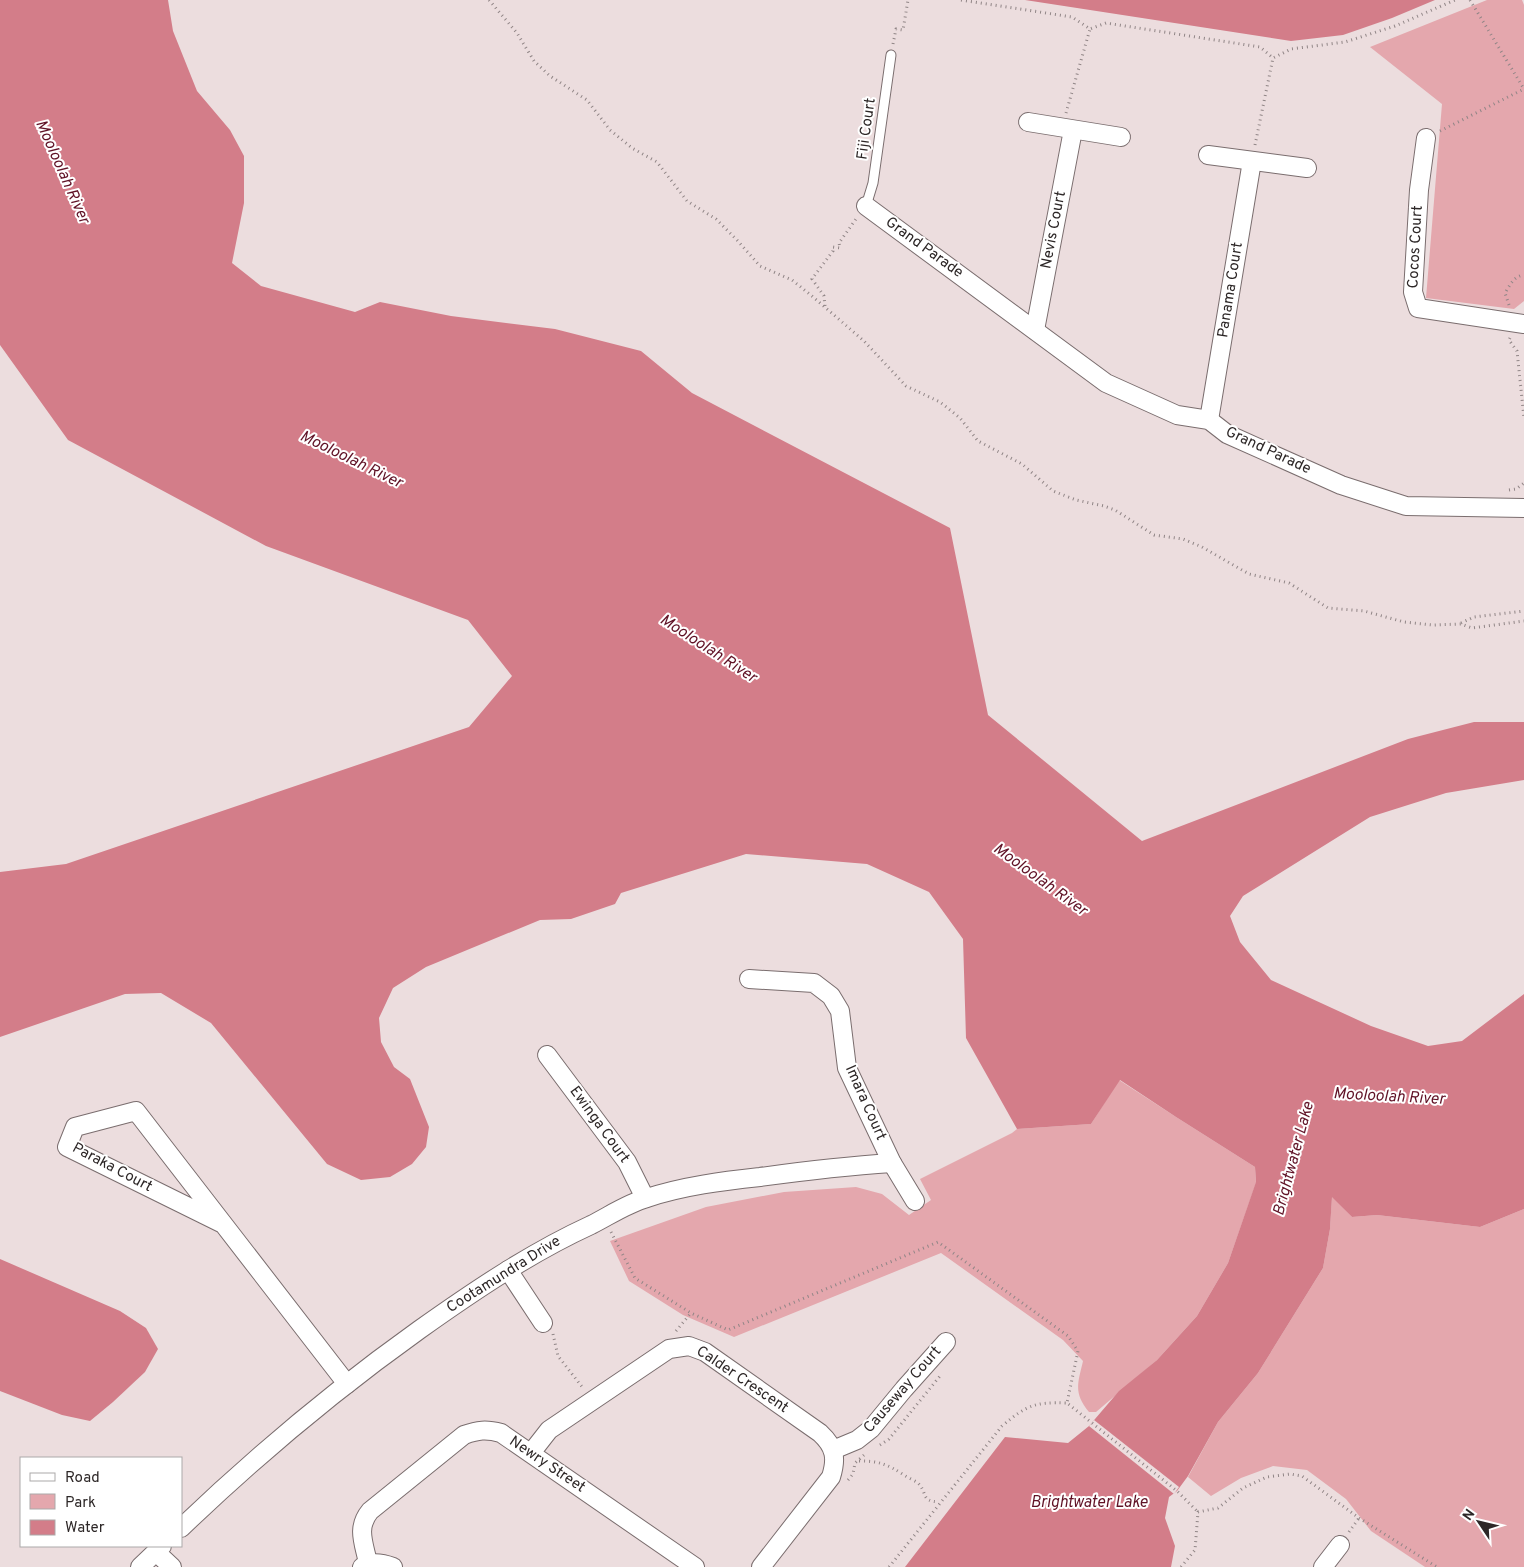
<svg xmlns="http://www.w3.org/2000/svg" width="1524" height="1567" font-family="Overpass,sans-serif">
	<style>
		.green { fill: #e4a7ad }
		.water { fill: #d37d89 }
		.pier { fill: #ecddde }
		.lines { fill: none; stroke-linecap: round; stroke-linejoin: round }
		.lane-casing { stroke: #7a6d6e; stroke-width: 11 }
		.street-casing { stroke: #7a6d6e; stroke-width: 20 }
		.path { stroke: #908586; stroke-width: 3; stroke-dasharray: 1 4; stroke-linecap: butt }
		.lane { stroke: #fff; stroke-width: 9 }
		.street { stroke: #fff; stroke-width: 18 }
		.labels { text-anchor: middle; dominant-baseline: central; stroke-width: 4; stroke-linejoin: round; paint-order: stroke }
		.street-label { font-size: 15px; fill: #2d2727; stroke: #fff }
		.water-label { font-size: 16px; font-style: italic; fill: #601226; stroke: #fff }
	</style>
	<rect width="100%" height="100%" fill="#ecddde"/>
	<!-- green -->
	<g class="green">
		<polygon points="1487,0 1522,0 1524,5 1524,301 1514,309 1426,298 1442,104 1370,47"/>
		<path d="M1119 1080 1176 1117 1255 1167 1256 1183 1228 1263 1197 1316 1157 1360 1096 1412H1089C1073 1393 1078 1383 1083 1361L1063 1340 941 1253 734 1337 683 1315 629 1281 610 1241 706 1207 784 1192 856 1187 882 1194 909 1215 931 1200 920 1179 1012 1133 1017 1129 1091 1124Z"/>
		<polygon points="1332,1196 1352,1217 1377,1215 1480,1227 1524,1209 1524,1567 1425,1567 1371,1531 1346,1499 1307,1470 1273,1466 1241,1478 1211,1496 1188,1477 1218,1422 1258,1373 1323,1268 1330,1229"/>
	</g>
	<!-- water -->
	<g class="water">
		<polygon points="0,0 168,0 173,31 197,91 230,130 244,156 244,203 232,263 261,286 355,312 380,302 451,316 555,329 641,351 692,393 950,528 988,715 1142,841 1408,739 1474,722 1524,722 1524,780 1446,793 1370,817 1243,896 1230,916 1240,942 1271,980 1371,1026 1428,1046 1462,1041 1524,994 1524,1209 1480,1227 1377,1215 1352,1217 1332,1197 1330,1229 1323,1268 1258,1373 1218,1422 1188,1476 1177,1491 1169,1497 1165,1518 1175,1546 1171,1567 905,1567 1005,1437 1068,1443 1089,1426 1119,1391 1157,1360 1197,1316 1228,1263 1256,1182 1255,1167 1176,1117 1120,1080 1091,1124 1017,1129 966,1038 963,939 929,892 867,864 746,854 621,893 615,904 571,919 540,920 426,967 393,988 379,1018 381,1042 394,1067 410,1079 429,1127 426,1147 412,1164 390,1177 361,1180 327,1164 211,1023 161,993 125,994 0,1037 0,872 66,864 469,727 512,676 468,620 266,546 68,440 0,345"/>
		<polygon points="1025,0 1435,0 1392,18 1343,35 1291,41"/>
		<polygon points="0,1259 120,1311 146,1328 158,1349 145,1372 113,1402 90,1421 62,1415 0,1391"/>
	</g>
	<!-- pier -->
	<polygon class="pier" points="1094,1420 1179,1487 1174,1494 1089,1426"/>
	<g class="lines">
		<defs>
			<polyline id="lane" points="866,206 873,183 891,55"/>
			<g id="street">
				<polyline points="1028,122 1121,137"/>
				<polyline points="1426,138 1419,190 1413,292 1418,308 1524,324"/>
				<polyline points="1208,155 1307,168"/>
				<polyline points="866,206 1106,383 1177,415 1209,420 1227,434 1341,485 1406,506 1524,508"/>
				<polyline points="1035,330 1073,130"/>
				<polyline points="1209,420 1252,161"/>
				<polyline points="749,979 814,983 831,996 840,1011 847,1068 892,1163 915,1201"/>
				<polyline points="547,1055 627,1162 645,1198"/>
				<polyline points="223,1224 67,1147 75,1127 136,1111 347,1384"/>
				<polyline points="508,1270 543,1323"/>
				<polyline points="833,1450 857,1440 871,1429 904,1389 946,1342"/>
				<path d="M531 1453 549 1430 669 1349 689 1346 705 1352 820 1433C835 1447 837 1458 831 1477L761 1567"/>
				<path d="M181 1528C256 1456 335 1390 419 1330 474 1291 530 1253 591 1225 609 1216 628 1203 647 1198 683 1186 723 1181 760 1177 804 1171 847 1166 892 1163"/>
				<polyline points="156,1552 172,1567"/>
				<path d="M368 1563C364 1543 356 1528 370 1511L464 1435C478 1430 486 1429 501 1433L695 1567"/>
				<polyline points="140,1567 162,1546"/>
				<path d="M362 1567C371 1561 382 1563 393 1567"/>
				<polyline points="1323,1567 1340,1545"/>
			</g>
		</defs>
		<!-- lane casing -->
		<use href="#lane" class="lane-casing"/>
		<!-- street casing -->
		<use href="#street" class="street-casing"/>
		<!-- path -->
		<g class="path">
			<polyline points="489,0 517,33 534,61 550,76 587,100 610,130 632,148 657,162 687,201 716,219 736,239 760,266 792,280 812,296 864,341 906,386 940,402 960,418 978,441 1022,464 1053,491 1076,500 1104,506 1115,510 1154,535 1183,539 1202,547 1249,574 1289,583 1328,608 1364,611 1404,622 1433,625 1461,624 1472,628 1524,621"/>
			<polyline points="961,0 1072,17 1090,29 1106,23 1260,47 1273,58 1291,49 1345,42 1395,26 1455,0"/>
			<polyline points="1470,0 1524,89"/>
			<polyline points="893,44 896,29 903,30 908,0"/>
			<polyline points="1066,113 1090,29"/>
			<polyline points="1440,131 1524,89"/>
			<polyline points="1255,145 1273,58"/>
			<path d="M1509 305 1505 293C1510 285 1514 276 1524 275"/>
			<polyline points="825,306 824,296 812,279 833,251 833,247 840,248 839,243 856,219"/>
			<polyline points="1510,338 1509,340 1517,351 1524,418"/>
			<polyline points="1509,490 1516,489 1524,483"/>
			<polyline points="1461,623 1474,617 1524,611"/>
			<polyline points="611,1232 635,1278 691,1313 728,1330 938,1242 1068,1336 1078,1351 1067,1403 1177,1491 1198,1512"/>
			<polyline points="676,1331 691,1313"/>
			<polyline points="553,1334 558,1356 583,1388"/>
			<polyline points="880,1445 889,1439 940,1376"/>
			<path d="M859 1461C879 1461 887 1464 904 1475 908 1478 914 1480 918 1483 928 1493 920 1501 939 1502"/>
			<polyline points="848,1480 853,1474 855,1463 864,1455"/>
			<polyline points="1349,1532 1359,1518"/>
			<path d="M889 1567 1002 1426C1027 1405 1034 1402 1067 1403"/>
			<polyline points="1181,1567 1195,1550 1198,1512 1218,1508 1243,1488 1267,1477 1290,1474 1302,1476 1359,1518 1437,1567"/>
		</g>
		<!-- lane -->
		<use href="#lane" class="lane"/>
		<!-- street -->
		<use href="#street" class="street"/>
	</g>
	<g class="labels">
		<!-- street labels -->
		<g class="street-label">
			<text transform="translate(867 129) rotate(-82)">Fiji Court</text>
			<text transform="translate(1054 230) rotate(-79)">Nevis Court</text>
			<text transform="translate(1416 247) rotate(-87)">Cocos Court</text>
			<text transform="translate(924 248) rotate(36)">Grand Parade</text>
			<text transform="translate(1231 290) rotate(-81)">Panama Court</text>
			<text transform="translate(1268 451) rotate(25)">Grand Parade</text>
			<text transform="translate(865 1103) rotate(66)">Imara Court</text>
			<text transform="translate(599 1125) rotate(54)">Ewinga Court</text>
			<text transform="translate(112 1168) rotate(28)">Paraka Court</text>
			<text transform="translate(504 1275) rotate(-32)">Cootamundra Drive</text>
			<text transform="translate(742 1380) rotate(34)">Calder Crescent</text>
			<text transform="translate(903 1390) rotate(-49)">Causeway Court</text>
			<text transform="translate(547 1465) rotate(34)">Newry Street</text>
		</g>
		<!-- water labels -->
		<g class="water-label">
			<text transform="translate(62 172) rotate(66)">Mooloolah River</text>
			<text transform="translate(351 460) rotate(26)">Mooloolah River</text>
			<text transform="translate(708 649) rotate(33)">Mooloolah River</text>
			<text transform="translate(1040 880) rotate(36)">Mooloolah River</text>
			<text transform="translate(1389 1097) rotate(3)">Mooloolah River</text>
			<text transform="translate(1294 1159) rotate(-75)">Brightwater Lake</text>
			<text x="1089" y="1503">Brightwater Lake</text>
		</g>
	</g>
	<!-- legend -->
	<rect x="20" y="1457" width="162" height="90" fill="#ffffff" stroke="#aba9a9"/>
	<rect x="30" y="1473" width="25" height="8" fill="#ffffff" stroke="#aba9a9"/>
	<text x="65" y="1482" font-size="15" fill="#2d2727">Road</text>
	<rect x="30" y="1494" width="25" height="15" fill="#e4a7ad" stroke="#aba9a9"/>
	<text x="65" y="1507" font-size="15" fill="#2d2727">Park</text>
	<rect x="30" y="1520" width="25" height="15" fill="#d37d89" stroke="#aba9a9"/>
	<text x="65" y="1532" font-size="15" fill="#2d2727">Water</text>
	<!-- north arrow -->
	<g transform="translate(1479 1522) rotate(305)" stroke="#ffffff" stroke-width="4" paint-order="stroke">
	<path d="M0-4L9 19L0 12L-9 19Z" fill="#2d2727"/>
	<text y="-8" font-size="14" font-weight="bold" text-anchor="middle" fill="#2d2727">N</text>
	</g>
</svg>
